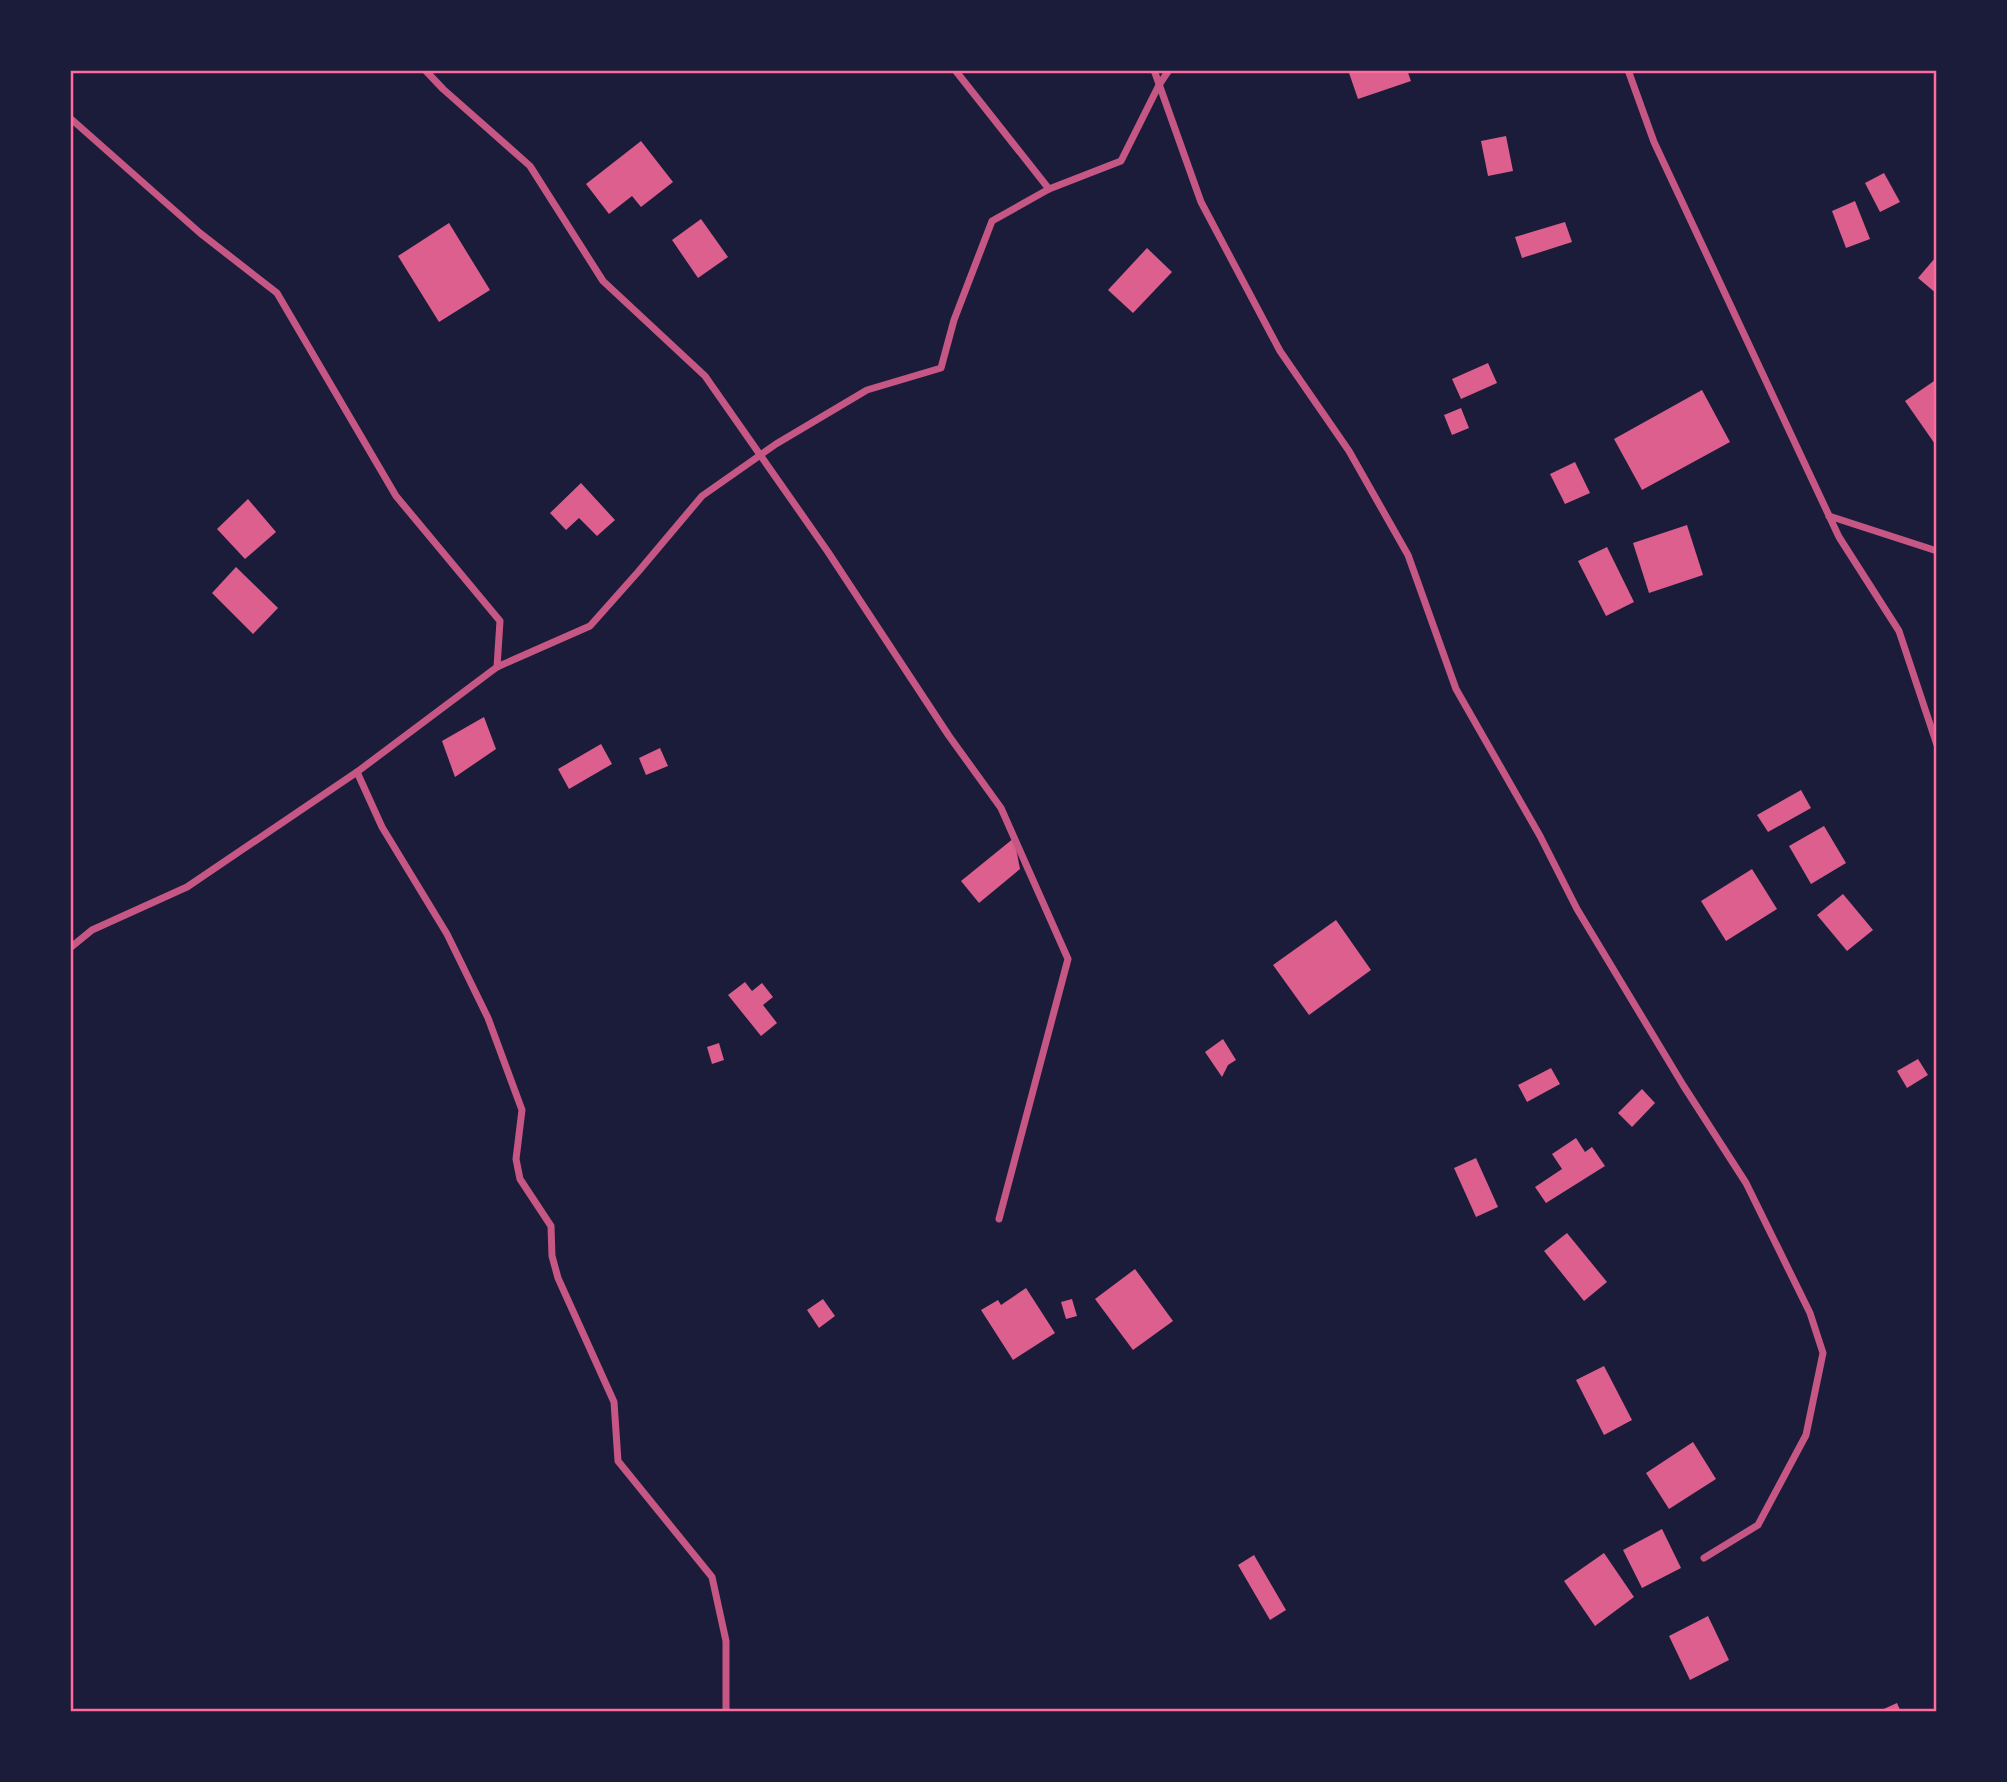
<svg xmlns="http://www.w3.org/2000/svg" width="2007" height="1782" font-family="Ubuntu,sans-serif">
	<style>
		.building { fill: #dd5f8e }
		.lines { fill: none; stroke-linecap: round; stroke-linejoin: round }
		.minor { stroke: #c65784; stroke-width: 7 }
		.neatline { fill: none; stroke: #ff6b9d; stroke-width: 2.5 }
	</style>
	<rect width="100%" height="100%" fill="#1b1b3a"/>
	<!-- building -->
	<g class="building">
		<polygon points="1348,70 1407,70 1411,81 1358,99"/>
		<polygon points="1506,136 1513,171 1488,176 1481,141"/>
		<polygon points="641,141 673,182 641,207 632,196 609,214 586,184"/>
		<polygon points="1884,173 1900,202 1880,212 1865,183"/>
		<polygon points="1855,201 1870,239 1846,248 1832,211"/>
		<polygon points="701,219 728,257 698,278 672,240"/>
		<polygon points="1565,222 1572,242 1522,258 1515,237"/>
		<polygon points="449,223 490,290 439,322 398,256"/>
		<polygon points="1147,248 1172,272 1133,313 1108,290"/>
		<polygon points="1935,258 1937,260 1937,294 1918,278"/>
		<polygon points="1488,363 1497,383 1461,399 1452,379"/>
		<polygon points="1937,379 1937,447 1905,401"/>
		<polygon points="1702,390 1730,442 1642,490 1614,439"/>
		<polygon points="1461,408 1469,428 1452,435 1444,415"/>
		<polygon points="1575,462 1590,493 1565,504 1550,474"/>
		<polygon points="581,483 615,520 597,536 579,518 566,530 550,513"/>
		<polygon points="248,499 276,532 245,559 217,529"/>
		<polygon points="1687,525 1703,575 1649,593 1633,543"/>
		<polygon points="1607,547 1634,602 1606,616 1578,561"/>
		<polygon points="236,567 278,608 253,634 212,593"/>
		<polygon points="484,717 496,749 455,777 442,741"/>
		<polygon points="601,744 612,764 569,789 558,769"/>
		<polygon points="660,748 668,766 646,775 639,758"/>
		<polygon points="1801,790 1811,808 1768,832 1757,815"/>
		<polygon points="1824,826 1846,863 1811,884 1789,846"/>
		<polygon points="1014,838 1020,869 979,903 961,881"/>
		<polygon points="1752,869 1777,909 1726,941 1701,901"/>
		<polygon points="1843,894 1873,930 1847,951 1817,915"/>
		<polygon points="1336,920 1371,970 1309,1015 1273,965"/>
		<polygon points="745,982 752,991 762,983 773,997 763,1005 777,1023 761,1036 728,995"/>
		<polygon points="1223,1039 1236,1060 1228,1065 1222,1077 1205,1052"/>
		<polygon points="719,1043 724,1060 712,1064 707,1047"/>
		<polygon points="1918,1059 1928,1075 1907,1088 1897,1071"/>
		<polygon points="1551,1068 1560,1084 1527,1102 1518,1085"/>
		<polygon points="1642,1089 1655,1103 1632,1127 1618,1113"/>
		<polygon points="1576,1138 1585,1152 1592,1147 1605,1166 1546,1203 1535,1187 1562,1169 1552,1154"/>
		<polygon points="1476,1158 1498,1207 1476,1217 1454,1168"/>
		<polygon points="1567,1233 1607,1282 1584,1301 1544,1251"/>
		<polygon points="1135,1269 1173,1321 1133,1350 1095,1299"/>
		<polygon points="1026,1288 1055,1333 1013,1360 981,1310 998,1300 1001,1305"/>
		<polygon points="823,1299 835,1316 819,1328 807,1310"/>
		<polygon points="1072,1299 1077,1316 1066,1319 1061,1302"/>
		<polygon points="1604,1366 1632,1420 1604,1435 1576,1380"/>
		<polygon points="1693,1442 1716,1479 1669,1509 1646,1473"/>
		<polygon points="1662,1529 1681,1568 1642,1588 1623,1550"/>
		<polygon points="1604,1553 1634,1597 1595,1626 1564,1581"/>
		<polygon points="1254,1555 1286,1610 1270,1620 1238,1565"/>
		<polygon points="1708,1616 1729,1660 1690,1680 1669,1636"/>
		<polygon points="1897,1703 1901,1712 1877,1712"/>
	</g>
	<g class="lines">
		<!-- minor -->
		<g class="minor">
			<polyline points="425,70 443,89 530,166 603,281 705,376 828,552 949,736 1001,808 1068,959 999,1219"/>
			<polyline points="955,70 1049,189"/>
			<polyline points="1154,70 1201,202 1280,351 1349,451 1408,555 1456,689 1540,836 1577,909 1683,1085 1746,1183 1810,1313 1823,1353 1806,1435 1758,1525 1704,1558"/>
			<polyline points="1628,70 1654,142 1839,537 1899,631 1937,745"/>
			<polyline points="70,118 200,233 277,293 396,496 500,621 497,667"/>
			<polyline points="1829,516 1937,551"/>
			<polyline points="357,772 382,827 447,934 488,1018 522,1110 516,1159 520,1179 551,1226 552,1256 558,1278 614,1402 618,1461 712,1577 726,1641 726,1712"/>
			<polyline points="70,948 92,930 187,887 357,772 497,667 590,626 638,572 702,496 776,444 867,390 941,368 954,320 992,221 1049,189 1121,161 1159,85 1169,70"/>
		</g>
	</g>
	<!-- border -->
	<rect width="2007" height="1782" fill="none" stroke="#1b1b3a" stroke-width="144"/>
	<rect x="72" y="72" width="1863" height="1638" class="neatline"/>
</svg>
